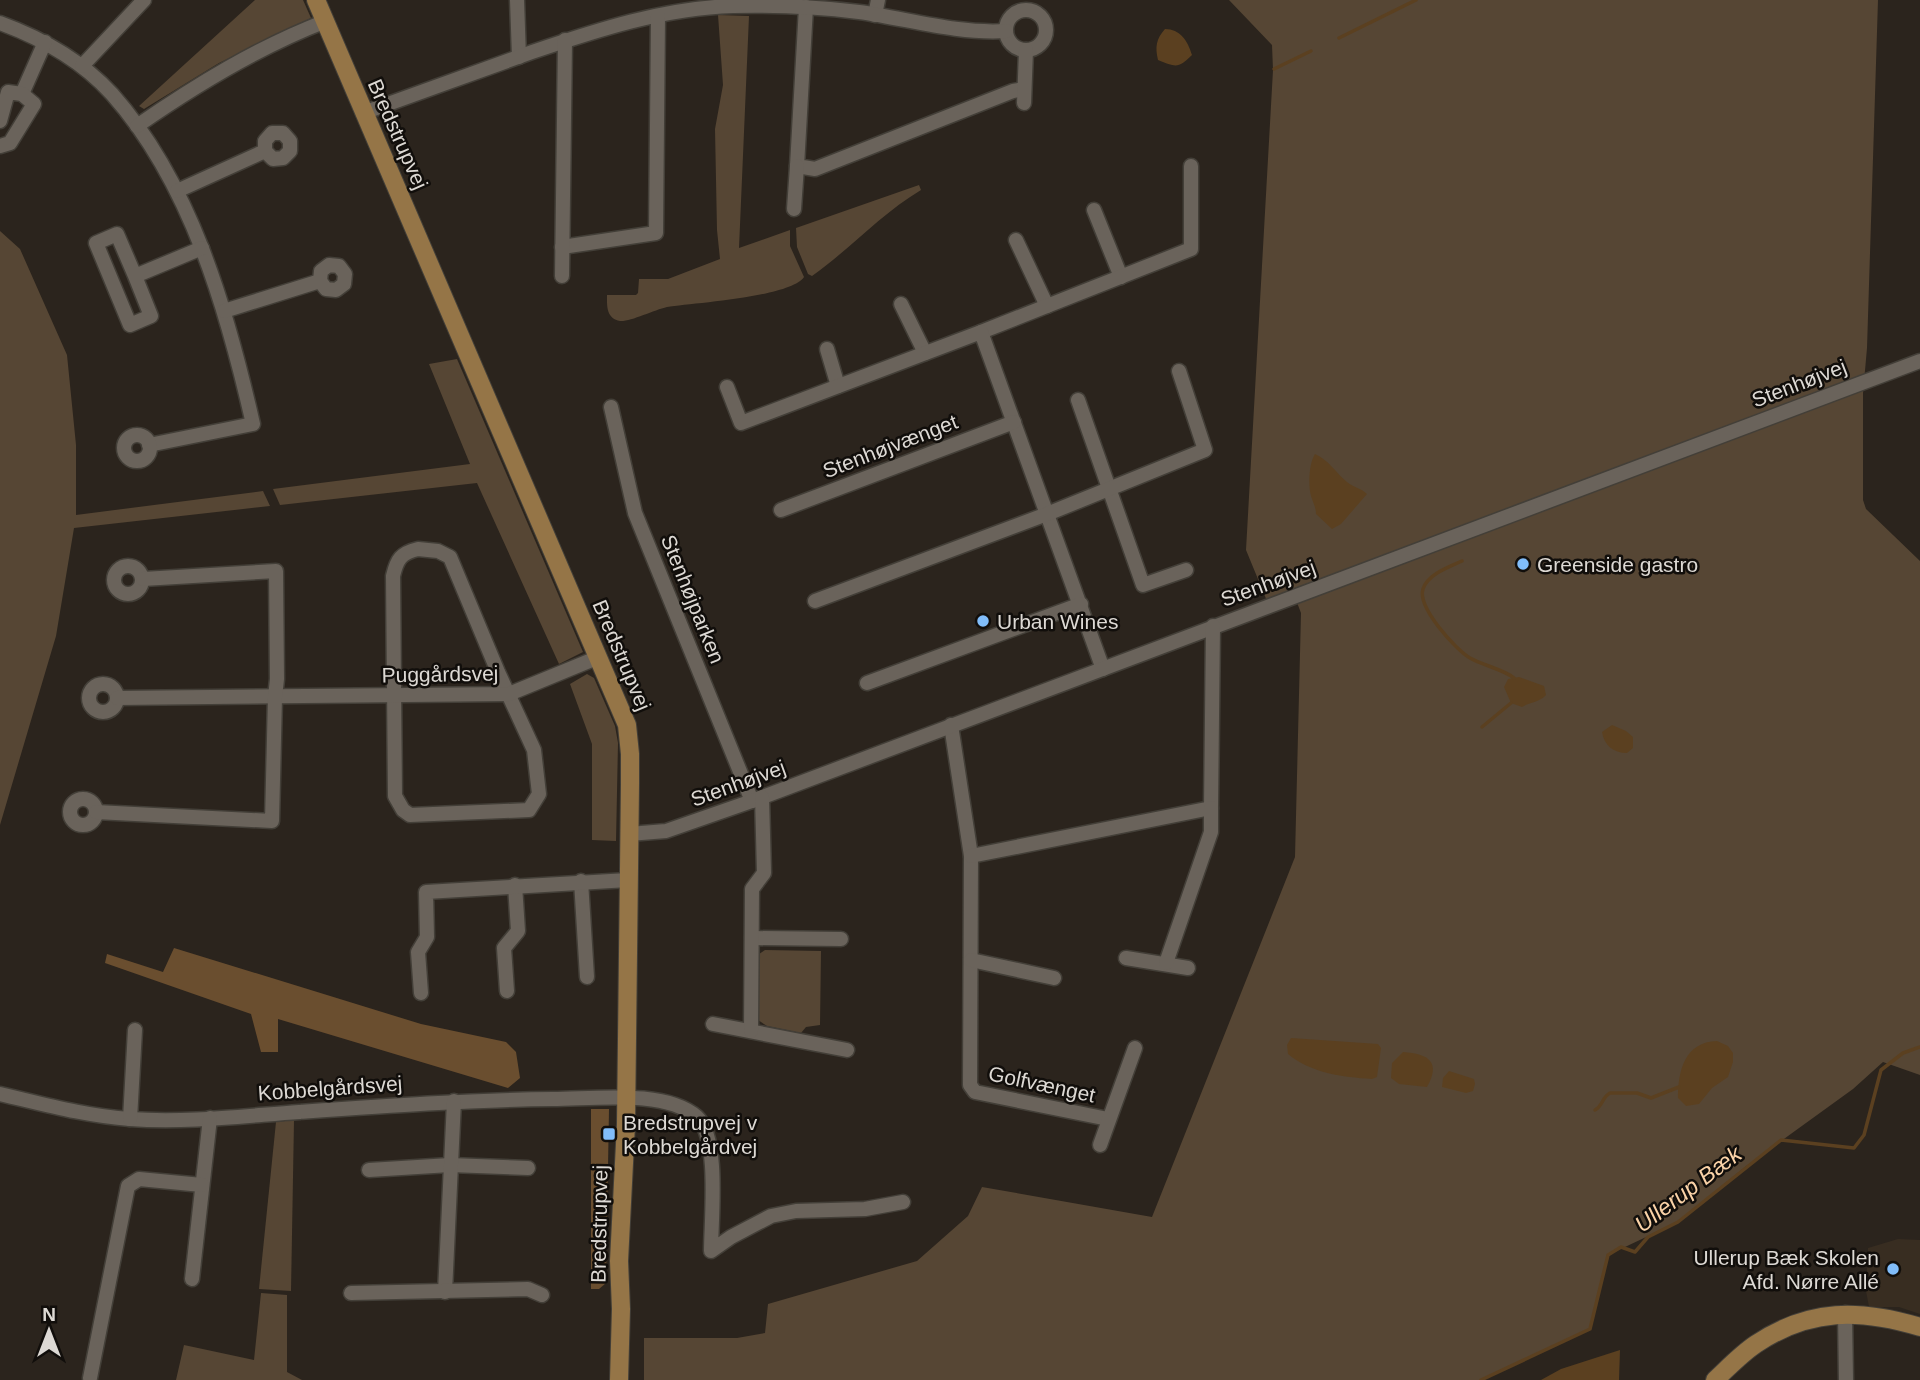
<svg xmlns="http://www.w3.org/2000/svg" width="1920" height="1380" font-family="Arial,sans-serif">
	<style>
		.built { fill: #382d21 }
		.green { fill: #564634 }
		.forest { fill: #6a4e2f }
		.water { fill: #5b4020 }
		.lines { fill: none; stroke-linecap: round; stroke-linejoin: round }
		.stream { stroke: #5b4020; stroke-width: 3.5 }
		.street-casing { stroke: #433f38; stroke-width: 17 }
		.secondary-casing { stroke: #433f38; stroke-width: 20 }
		.street { stroke: #6a635b; stroke-width: 14 }
		.secondary { stroke: #957547; stroke-width: 18 }
		.poi-dot { fill: #81bdfa; stroke: #110e0b; stroke-width: 2.5 }
		.labels { text-anchor: middle; dominant-baseline: central; stroke-width: 5; stroke-linejoin: round; paint-order: stroke }
		.street-label { font-size: 21px; fill: #ddd9d4; stroke: #110e0b }
		.poi-label { font-size: 21px; fill: #ddd9d4; stroke: #110e0b; text-anchor: start }
		.water-label { font-size: 23px; font-style: italic; fill: #fbd3a8; stroke: #110e0b }
	</style>
	<rect width="100%" height="100%" fill="#2b241d"/>
	<!-- built -->
	<polygon class="built" points="1898,1239 1920,1240 1920,1314 1899,1307 1869,1307 1866,1291 1868,1248"/>
	<!-- green -->
	<g class="green">
		<polygon points="255,0 303,0 311,18 219,63 144,109 139,106"/>
		<polygon points="1229,0 1878,0 1867,348 1863,393 1863,500 1866,509 1920,561 1920,1075 1883,1062 1853,1089 1745,1167 1678,1222 1608,1255 1590,1329 1481,1380 644,1380 644,1338 737,1338 765,1333 768,1304 917,1261 968,1216 982,1187 1152,1217 1295,857 1301,613 1293,592 1267,601 1246,550 1273,70 1272,45"/>
		<path d="M718 15 749 16 739 248 790 230V246L804 277C791 297 693 303 667 307 654 310 630 322 620 321 606 318 607 306 607 295H636L638 293 639 279H668L720 259 717 230 715 129 723 85Z"/>
		<path d="M919 185 921 190C881 214 850 249 812 276L808 274 797 247 796 228Z"/>
		<polygon points="0,231 20,249 67,355 76,445 76,515 263,491 270,506 74,528 56,636 0,825"/>
		<polygon points="457,359 583,652 559,664 477,483 280,505 273,489 470,464 429,364"/>
		<polygon points="587,674 594,678 615,726 618,743 616,841 592,840 592,744 570,684"/>
		<polygon points="765,950 821,951 820,1025 806,1027 801,1033 767,1026 758,1020 759,954"/>
		<polygon points="294,1120 291,1291 259,1289 276,1122"/>
		<polygon points="261,1293 287,1295 287,1372 302,1380 176,1380 184,1345 254,1360"/>
	</g>
	<!-- forest -->
	<g class="forest">
		<polygon points="174,948 421,1024 506,1042 516,1052 520,1078 508,1088 278,1019 278,1052 261,1052 251,1014 105,963 107,954 163,972"/>
		<polygon points="591,1109 609,1109 606,1283 599,1289 591,1289"/>
	</g>
	<!-- water -->
	<g class="water">
		<path d="M1165 29C1180 29 1188 41 1192 55 1178 69 1176 67 1158 60 1155 47 1156 39 1165 29Z"/>
		<path d="M1315 454C1330 461 1335 472 1347 482 1353 487 1361 488 1367 494L1341 524 1332 529 1316 514C1316 507 1313 503 1311 496 1308 485 1309 463 1315 454Z"/>
		<path d="M1519 677 1544 686 1546 695C1540 702 1530 702 1522 707L1511 703 1504 687 1508 679Z"/>
		<path d="M1612 725 1626 731 1633 737V748L1627 753C1613 753 1604 745 1602 732Z"/>
		<path d="M1291 1038 1378 1044 1381 1048 1377 1077 1372 1079C1342 1077 1311 1073 1288 1054L1287 1045Z"/>
		<path d="M1717 1041 1728 1046 1733 1053V1062L1728 1077 1712 1088 1699 1104 1686 1106 1678 1098C1678 1070 1685 1042 1717 1041Z"/>
		<path d="M1403 1052C1429 1054 1441 1062 1427 1087L1399 1084 1391 1078 1392 1063Z"/>
		<polygon points="1449,1071 1474,1079 1475,1084 1473,1091 1466,1093 1442,1087 1443,1078"/>
		<polygon points="1620,1350 1619,1380 1541,1380 1561,1369"/>
	</g>
	<g class="lines">
		<!-- stream -->
		<g class="stream">
			<polyline points="1339,38 1416,0"/>
			<polyline points="1274,69 1311,51"/>
			<path d="M1462 561C1449 567 1428 574 1423 589 1417 607 1455 649 1470 658 1482 665 1505 670 1514 678"/>
			<polyline points="1482,727 1511,703"/>
			<path d="M1595 1110C1603 1106 1602 1097 1610 1093H1637L1651 1098 1679 1087"/>
			<polyline points="1481,1380 1590,1329 1608,1255 1621,1247 1635,1252 1648,1237 1678,1222 1781,1140 1854,1148 1864,1135 1881,1070 1903,1053 1920,1047"/>
		</g>
		<defs>
			<g id="street">
				<polyline points="517,0 519,57"/>
				<polyline points="806,7 797,166 815,169 1013,91 1024,89"/>
				<circle cx="1026" cy="30" r="20"/>
				<polyline points="875,15 878,0"/>
				<path d="M0 23C41 38 82 61 112 94 191 183 227 310 253 424L149 445"/>
				<polyline points="82,66 144,0"/>
				<polyline points="22,94 45,42"/>
				<polyline points="1024,103 1026,50"/>
				<path d="M363 113C419 93 476 72 532 52 597 30 664 8 733 6 775 5 818 7 859 12 909 19 956 34 1006 31"/>
				<polyline points="0,121 8,92 22,94 34,104 10,143 0,146"/>
				<path d="M137 126C196 85 258 47 326 21"/>
				<polyline points="177,191 265,151 265,141 272,133 283,133 290,141 290,151 283,158 273,159 265,151"/>
				<polyline points="794,209 797,166"/>
				<polyline points="1094,210 1121,277"/>
				<polyline points="1016,240 1047,306"/>
				<polyline points="562,247 656,233 658,16"/>
				<polyline points="135,276 117,234 96,243 130,325 151,316 135,276 202,248"/>
				<polyline points="562,276 565,40"/>
				<polyline points="901,304 925,353"/>
				<polyline points="224,311 320,281 321,271 329,265 339,266 345,274 344,284 336,290 326,289 320,281"/>
				<polyline points="981,332 1191,249 1191,166"/>
				<polyline points="827,349 838,386"/>
				<polyline points="727,387 741,423 981,332 1103,669"/>
				<polyline points="1078,400 1143,585 1186,570"/>
				<polyline points="611,407 635,513 752,801"/>
				<circle cx="137" cy="448" r="13"/>
				<polyline points="781,510 1014,422"/>
				<path d="M418 549 438 551 450 557 498 672 534 750 539 794 529 810 410 815 403 810 395 796 393 576C397 559 401 553 418 549Z"/>
				<circle cx="128" cy="580" r="14"/>
				<polyline points="815,601 1047,514 1205,450 1179,371"/>
				<polyline points="867,683 1081,604"/>
				<circle cx="103" cy="698" r="14"/>
				<polyline points="117,698 509,694 599,657"/>
				<polyline points="951,725 971,856 970,1085 975,1092 1108,1119"/>
				<circle cx="83" cy="812" r="13"/>
				<polyline points="96,812 272,821 275,697 277,679 276,571 143,579"/>
				<polyline points="629,834 666,831 752,801 1920,361"/>
				<polyline points="971,856 1211,808 1213,626"/>
				<polyline points="581,881 587,977"/>
				<polyline points="752,938 841,939"/>
				<polyline points="1126,958 1188,968"/>
				<polyline points="971,960 1054,978"/>
				<polyline points="1166,963 1211,832 1211,808"/>
				<polyline points="507,991 504,948 518,931 515,885"/>
				<polyline points="421,993 418,952 427,937 426,892 628,880"/>
				<polyline points="713,1024 847,1050"/>
				<polyline points="751,1031 752,889 764,873 762,797"/>
				<path d="M0 1094C43 1104 86 1116 130 1119 186 1123 243 1116 299 1112 384 1106 468 1100 553 1099 593 1099 665 1089 697 1117 720 1138 711 1220 711 1251L731 1237 771 1216 796 1211 865 1209 903 1202"/>
				<polyline points="130,1119 135,1030"/>
				<polyline points="1100,1145 1135,1048"/>
				<polyline points="369,1170 450,1165 528,1168"/>
				<polyline points="192,1279 210,1118"/>
				<polyline points="445,1292 454,1101"/>
				<polyline points="351,1293 528,1289 542,1295"/>
				<polyline points="1845,1313 1846,1380"/>
				<polyline points="90,1378 128,1186 139,1179 202,1185"/>
			</g>
			<g id="secondary">
				<polyline points="316,0 627,725 630,754 630,784 626,1124 619,1261 621,1309 619,1380"/>
				<path d="M1715 1380C1728 1368 1741 1354 1756 1344 1810 1308 1860 1309 1920 1327"/>
			</g>
		</defs>
		<!-- street casing -->
		<use href="#street" class="street-casing"/>
		<!-- secondary casing -->
		<use href="#secondary" class="secondary-casing"/>
		<!-- street -->
		<use href="#street" class="street"/>
		<!-- secondary -->
		<use href="#secondary" class="secondary"/>
	</g>
	<!-- markers -->
	<g class="poi-dot">
		<circle cx="1523" cy="564" r="7"/>
		<circle cx="983" cy="621" r="7"/>
		<rect x="602" y="1127" width="14" height="14" rx="3.5"/>
		<circle cx="1893" cy="1269" r="7"/>
	</g>
	<g class="labels">
		<!-- street labels -->
		<g class="street-label">
			<text transform="translate(398 134) rotate(66)">Bredstrupvej</text>
			<text transform="translate(1799 383) rotate(-21)">Stenhøjvej</text>
			<text transform="translate(890 446) rotate(-21)">Stenhøjvænget</text>
			<text transform="translate(1268 583) rotate(-20)">Stenhøjvej</text>
			<text transform="translate(693 599) rotate(68)">Stenhøjparken</text>
			<text transform="translate(622 655) rotate(67)">Bredstrupvej</text>
			<text transform="translate(440 674) rotate(-1)">Puggårdsvej</text>
			<text transform="translate(738 783) rotate(-20)">Stenhøjvej</text>
			<text transform="translate(1042 1084) rotate(12)">Golfvænget</text>
			<text transform="translate(330 1088) rotate(-4)">Kobbelgårdsvej</text>
			<text transform="translate(599 1224) rotate(-89)">Bredstrupvej</text>
		</g>
		<!-- poi labels -->
		<g class="poi-label">
			<text x="1537" y="564">Greenside gastro</text>
			<text x="997" y="621">Urban Wines</text>
			<text x="623" y="1122">Bredstrupvej v<tspan x="623" dy="24">Kobbelgårdvej</tspan></text>
			<text x="1879" y="1257" text-anchor="end">Ullerup Bæk Skolen<tspan x="1879" dy="24">Afd. Nørre Allé</tspan></text>
		</g>
		<!-- water labels -->
		<g class="water-label">
			<text transform="translate(1688 1189) rotate(-37)">Ullerup Bæk</text>
		</g>
	</g>
	<!-- north arrow -->
	<g transform="translate(49 1331)" stroke="#110e0b" stroke-width="5" paint-order="stroke">
	<path d="M0-5L12 26L0 18L-12 26Z" fill="#ddd9d4"/>
	<text y="-10" font-size="19" font-weight="bold" text-anchor="middle" fill="#ddd9d4">N</text>
	</g>
</svg>
